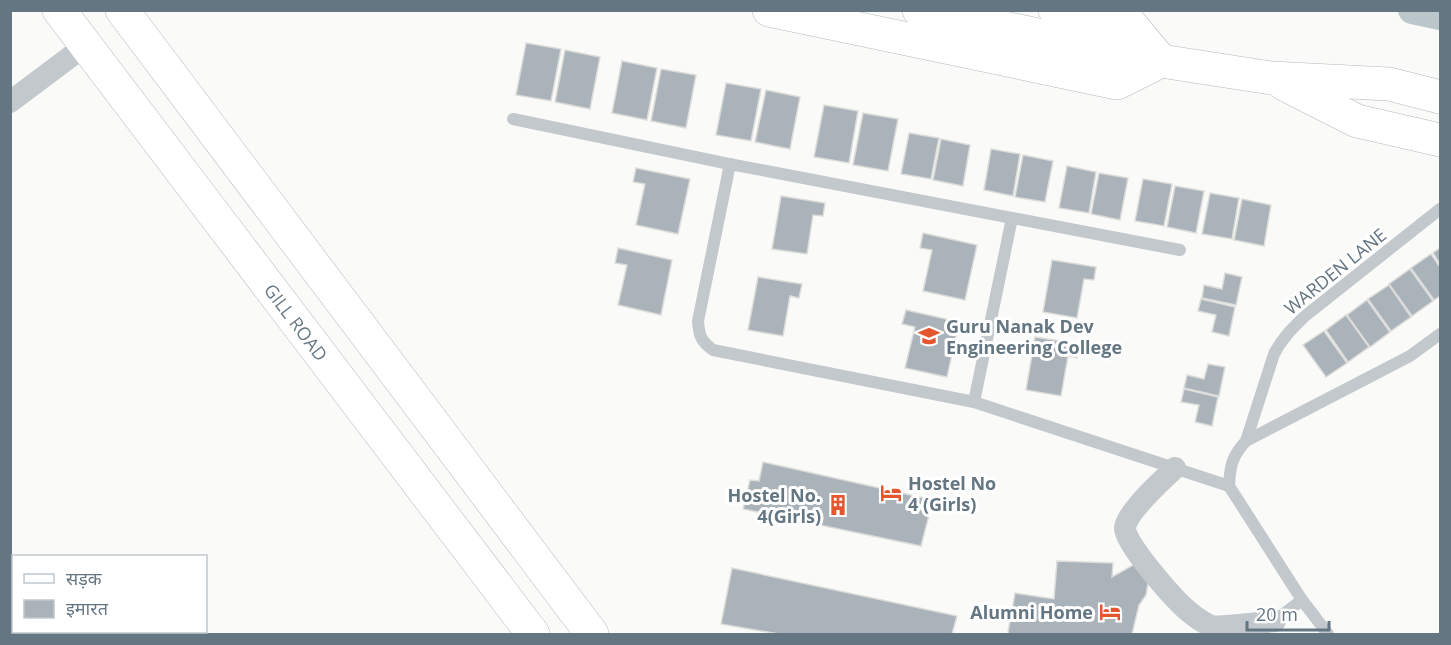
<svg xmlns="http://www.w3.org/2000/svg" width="1451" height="645" font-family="'Open Sans','Noto Sans Devanagari',sans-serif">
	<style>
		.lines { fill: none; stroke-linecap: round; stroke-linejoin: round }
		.canal { stroke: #bbc7cb; stroke-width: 28 }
		.building { fill: #aab3b9; stroke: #dcdcda; stroke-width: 1.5 }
		.secondary-casing { stroke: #b3babf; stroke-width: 34 }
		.primary-casing { stroke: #b5babe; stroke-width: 34 }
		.highway-casing { stroke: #b4b9bd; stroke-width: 34 }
		.lane { stroke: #c3c8cc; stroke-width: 12 }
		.street { stroke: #c3c8cc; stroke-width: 22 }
		.secondary { stroke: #fff; stroke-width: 33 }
		.primary { stroke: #fff; stroke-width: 33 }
		.highway { stroke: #fff; stroke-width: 33 }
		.labels { text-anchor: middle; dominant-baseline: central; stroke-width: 6; stroke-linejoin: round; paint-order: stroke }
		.street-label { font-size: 18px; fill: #657683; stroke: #fff }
		.poi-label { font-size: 18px; font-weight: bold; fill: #657683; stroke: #fff; text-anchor: start }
	</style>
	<rect width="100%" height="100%" fill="#fafaf8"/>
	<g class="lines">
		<!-- canal -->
		<polyline class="canal" points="1412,10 1440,16"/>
	</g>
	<!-- building -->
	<g class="building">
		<polygon points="526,43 561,49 551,101 516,95"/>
		<polygon points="565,50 600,57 590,109 555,102"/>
		<polygon points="622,61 657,68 647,120 612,113"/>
		<polygon points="661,69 696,75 686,128 651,121"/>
		<polygon points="726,83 761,89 751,141 716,135"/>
		<polygon points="766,90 800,97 790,149 755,142"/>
		<polygon points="824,105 858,111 849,163 814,157"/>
		<polygon points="863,113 898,119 888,171 853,165"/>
		<polygon points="909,133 939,138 931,179 901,174"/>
		<polygon points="941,139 970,145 963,186 933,180"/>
		<polygon points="991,149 1020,154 1013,196 984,190"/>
		<polygon points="1023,155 1053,161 1045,202 1015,197"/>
		<polygon points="1067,166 1096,172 1089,213 1059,208"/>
		<polygon points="636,168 690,179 678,234 636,225 645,184 633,182"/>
		<polygon points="1099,173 1128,178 1120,220 1091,214"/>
		<polygon points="1143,179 1172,184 1164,226 1135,221"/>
		<polygon points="1175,186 1204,191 1196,233 1167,227"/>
		<polygon points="1210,193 1239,198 1232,239 1202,234"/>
		<polygon points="781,196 825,203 823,216 813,215 807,254 772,249"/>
		<polygon points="1242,199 1271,205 1264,246 1234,240"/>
		<polygon points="923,233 977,245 965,300 923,291 932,250 920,248"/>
		<polygon points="618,248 672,260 661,315 618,305 627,265 615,263"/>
		<polygon points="1440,248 1440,264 1433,253"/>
		<polygon points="1431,254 1440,267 1440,296 1434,300 1411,268"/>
		<polygon points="1052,260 1096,267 1094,280 1084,279 1077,318 1043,312"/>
		<polygon points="1410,269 1433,301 1412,316 1389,284"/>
		<polygon points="1225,273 1242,277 1236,305 1202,298 1204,285 1222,289"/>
		<polygon points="758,277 802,284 799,298 790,296 783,336 748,330"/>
		<polygon points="1389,285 1411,317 1391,331 1368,299"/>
		<polygon points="1201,299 1235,307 1229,336 1212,332 1216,315 1198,311"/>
		<polygon points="1367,300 1390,332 1370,347 1347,315"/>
		<polygon points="906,310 959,322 947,377 905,368 915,327 902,324"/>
		<polygon points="1346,315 1369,347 1348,362 1326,330"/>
		<polygon points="1324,331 1347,363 1326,377 1303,345"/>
		<polygon points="1035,337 1079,344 1077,358 1068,356 1061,396 1026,390"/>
		<polygon points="1208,364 1225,367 1219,396 1184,388 1187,375 1204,379"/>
		<polygon points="1184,389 1218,397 1212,426 1195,422 1199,405 1181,402"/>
		<polygon points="763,462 933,500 921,546 743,509 750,480 759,481"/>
		<polygon points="1057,561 1113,563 1112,577 1137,563 1149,577 1146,595 1139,605 1132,634 1009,634 1008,632 1015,593 1054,599"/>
		<polygon points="732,568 957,616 952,634 779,634 721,624"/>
	</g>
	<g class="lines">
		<defs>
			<polyline id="secondary" points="769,10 1117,83 1161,61 1131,25 1055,10"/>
			<g id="primary">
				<path id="s1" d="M59 10 533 634"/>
				<polyline points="122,10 592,634"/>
			</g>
			<g id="highway">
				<polyline points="919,10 1161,61 1271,78 1389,84 1440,97"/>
				<polyline points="1284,84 1357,121 1440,140"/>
			</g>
		</defs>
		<!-- secondary casing -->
		<use href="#secondary" class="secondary-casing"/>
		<!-- primary casing -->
		<use href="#primary" class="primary-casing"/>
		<!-- highway casing -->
		<use href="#highway" class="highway-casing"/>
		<!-- lane -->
		<g class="lane">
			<polyline points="513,119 730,164 1180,250"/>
			<path d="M730 164 698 321C699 336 701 341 713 350L974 402 1229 486"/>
			<polyline points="974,402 1012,218"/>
			<path d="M1246 441 1274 354C1282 338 1293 328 1305 316L1440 209"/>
			<polyline points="1257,634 1302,600"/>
			<path d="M1328 634 1302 600 1229 486C1230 466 1232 456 1246 441L1410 356 1440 334"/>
		</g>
		<!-- street -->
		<g class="street">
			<polyline points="10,102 86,45"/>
			<path d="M1175 468C1163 480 1127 511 1125 528 1124 543 1175 600 1188 611 1194 616 1204 623 1211 626 1219 628 1264 622 1275 621"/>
		</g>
		<!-- secondary -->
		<use href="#secondary" class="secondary"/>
		<!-- primary -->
		<use href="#primary" class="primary"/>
		<!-- highway -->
		<use href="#highway" class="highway"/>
	</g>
	<!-- icons -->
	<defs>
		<symbol id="university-bare" viewBox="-9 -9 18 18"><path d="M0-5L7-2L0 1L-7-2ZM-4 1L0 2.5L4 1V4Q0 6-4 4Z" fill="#e4572e" stroke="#fff" stroke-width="2.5" paint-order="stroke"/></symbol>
		<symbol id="hotel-bare" viewBox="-9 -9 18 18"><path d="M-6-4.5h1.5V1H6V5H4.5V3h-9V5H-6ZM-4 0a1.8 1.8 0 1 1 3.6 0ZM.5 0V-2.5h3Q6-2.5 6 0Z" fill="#e4572e" stroke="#fff" stroke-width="2.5" paint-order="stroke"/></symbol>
		<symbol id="building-bare" viewBox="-9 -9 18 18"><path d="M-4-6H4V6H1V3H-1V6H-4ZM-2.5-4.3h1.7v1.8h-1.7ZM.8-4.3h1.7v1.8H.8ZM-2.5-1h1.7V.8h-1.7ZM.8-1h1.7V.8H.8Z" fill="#e4572e" stroke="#fff" stroke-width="2.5" paint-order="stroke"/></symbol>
	</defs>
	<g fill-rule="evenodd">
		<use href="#university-bare" x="914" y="321" width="30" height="30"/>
		<use href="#hotel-bare" x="876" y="478" width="30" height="30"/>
		<use href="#building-bare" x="823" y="490" width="30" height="30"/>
		<use href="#hotel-bare" x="1095" y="597" width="30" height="30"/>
	</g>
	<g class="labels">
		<!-- street labels -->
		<g class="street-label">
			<text transform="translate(1335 271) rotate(-39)">WARDEN LANE</text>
			<text stroke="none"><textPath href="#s1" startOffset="392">GILL ROAD</textPath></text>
		</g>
		<!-- poi labels -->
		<g class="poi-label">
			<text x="946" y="326">Guru Nanak Dev<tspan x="946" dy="21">Engineering College</tspan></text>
			<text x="908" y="483">Hostel No<tspan x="908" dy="21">4 (Girls)</tspan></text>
			<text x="821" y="495" text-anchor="end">Hostel No.<tspan x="821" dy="21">4(Girls)</tspan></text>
			<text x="1093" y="612" text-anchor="end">Alumni Home</text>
		</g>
	</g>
	<!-- border -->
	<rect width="1451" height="645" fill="none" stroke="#657683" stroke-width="24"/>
	<!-- legend -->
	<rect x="12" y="555" width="195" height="78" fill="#ffffff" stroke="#c1c8cd" stroke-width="1.5"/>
	<rect x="24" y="574" width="30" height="9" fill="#ffffff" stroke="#c1c8cd" stroke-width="1.5"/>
	<text x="66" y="585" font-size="18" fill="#657683">सड़क</text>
	<rect x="24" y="600" width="30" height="18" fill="#aab3b9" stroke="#c1c8cd" stroke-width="1.5"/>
	<text x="66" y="615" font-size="18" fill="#657683">इमारत</text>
	<!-- scale -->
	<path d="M1247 621v9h82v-9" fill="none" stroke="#657683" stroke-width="3"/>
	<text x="1256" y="621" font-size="18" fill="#657683" stroke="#ffffff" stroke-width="4.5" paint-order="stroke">20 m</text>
</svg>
